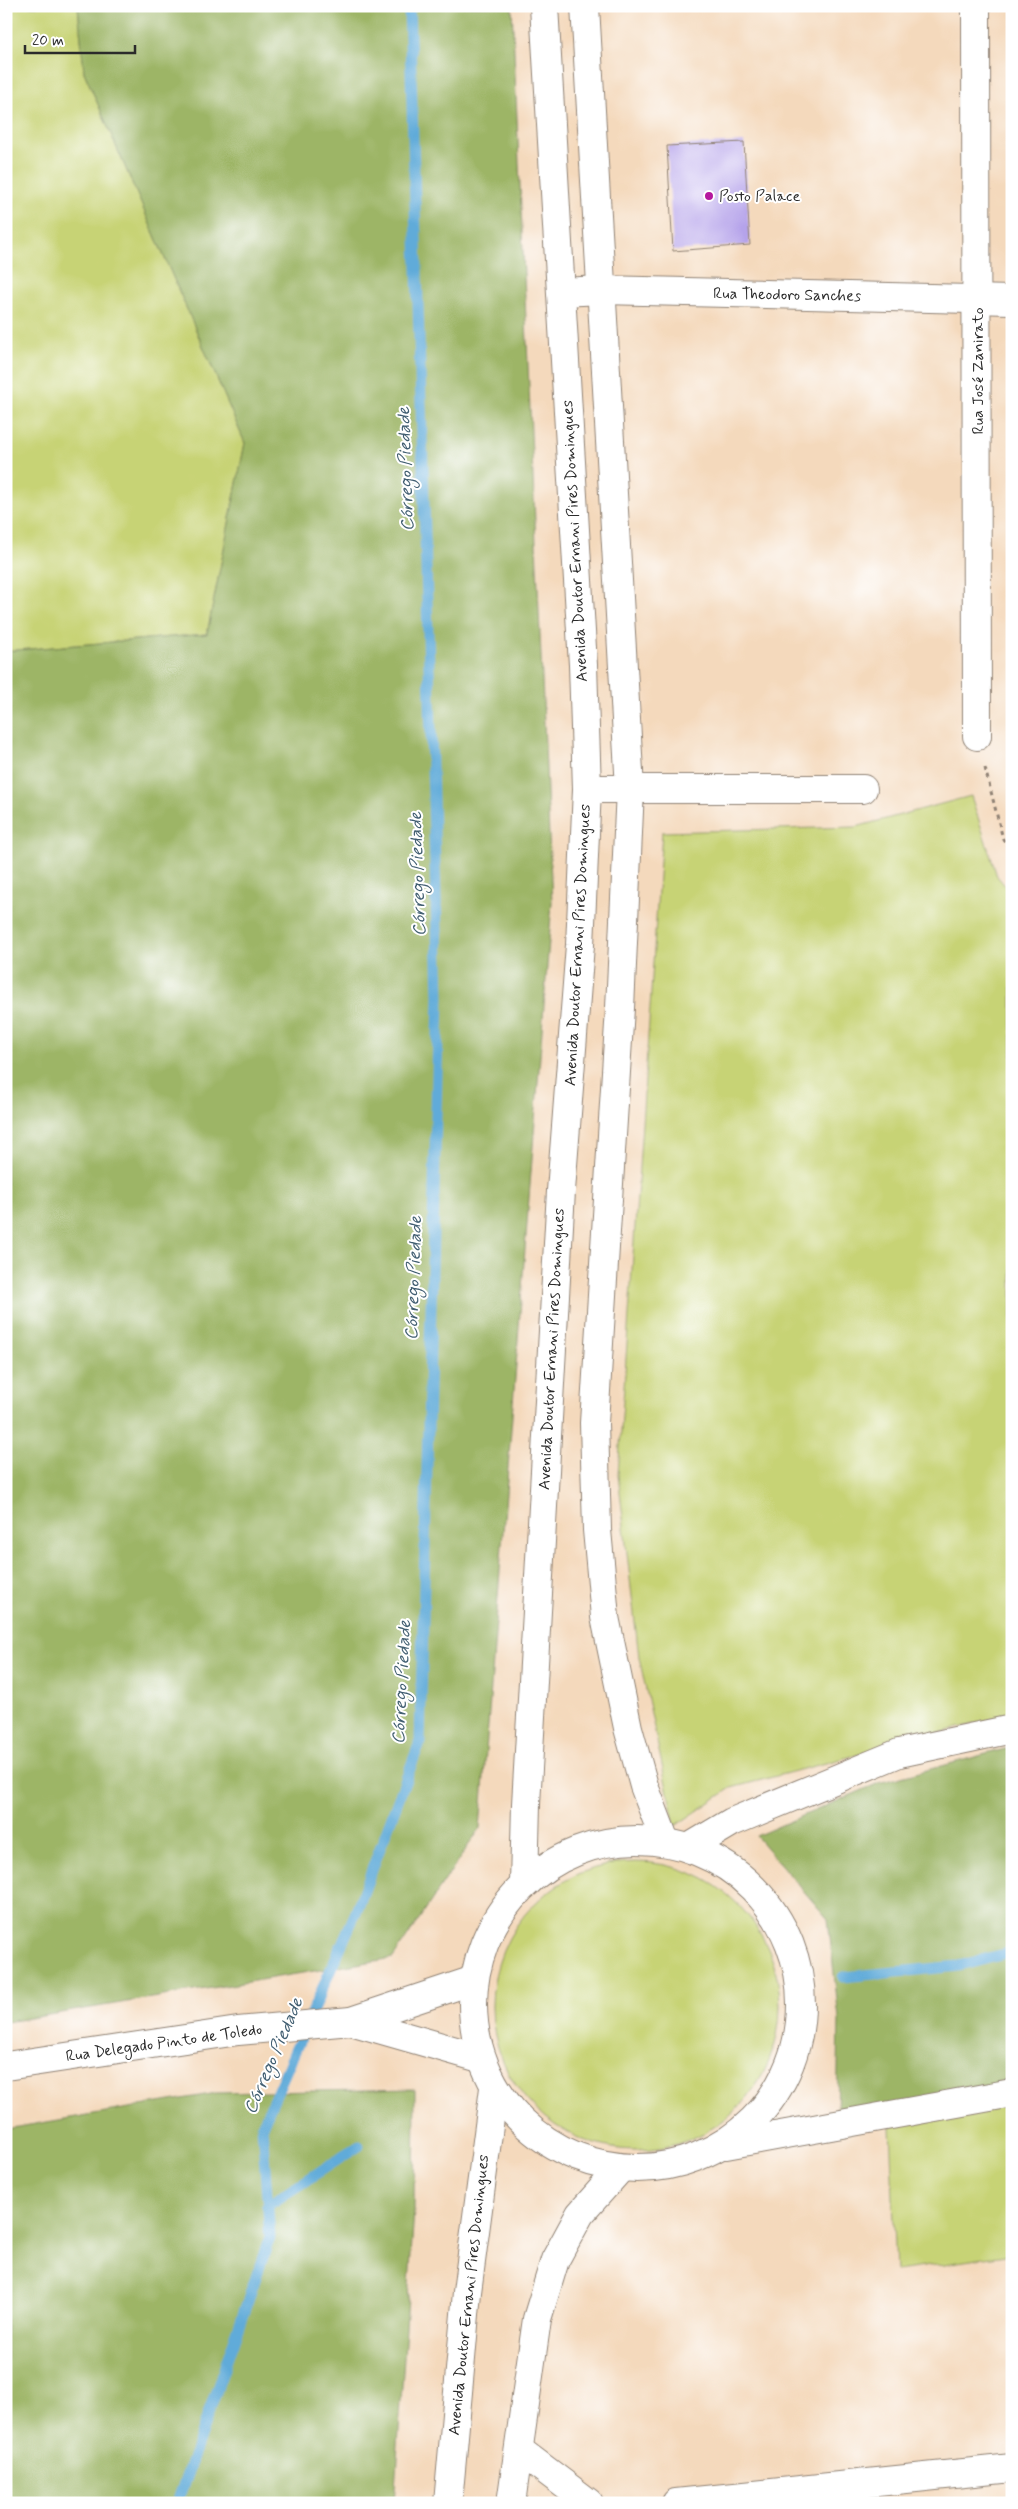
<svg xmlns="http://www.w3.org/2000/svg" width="1018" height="2509" font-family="Mynerve,sans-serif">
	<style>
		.green { fill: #c7d374; stroke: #797f50 }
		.forest { fill: #9db566; stroke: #647048 }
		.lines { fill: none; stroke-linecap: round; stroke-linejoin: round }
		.stream { stroke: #61abd9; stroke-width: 11 }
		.building { fill: #b5a3ea }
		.minor-casing { stroke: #908274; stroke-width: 30 }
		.major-casing { stroke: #908274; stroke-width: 30 }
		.path { stroke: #908274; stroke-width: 3; stroke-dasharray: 4 4; stroke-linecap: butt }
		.minor { stroke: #fff; stroke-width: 28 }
		.major { stroke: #fff; stroke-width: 28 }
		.poi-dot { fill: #b5179e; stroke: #fff; stroke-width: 2 }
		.labels { text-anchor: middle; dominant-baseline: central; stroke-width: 4; stroke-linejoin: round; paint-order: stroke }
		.poi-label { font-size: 16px; fill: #2b2b2b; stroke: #fff; text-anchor: start }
		.street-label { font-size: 16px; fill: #2b2b2b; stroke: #fff }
		.water-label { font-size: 18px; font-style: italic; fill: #415e71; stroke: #fff }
	</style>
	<rect width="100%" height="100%" fill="#fff"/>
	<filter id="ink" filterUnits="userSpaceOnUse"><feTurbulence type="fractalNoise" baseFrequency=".02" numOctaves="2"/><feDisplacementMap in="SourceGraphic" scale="10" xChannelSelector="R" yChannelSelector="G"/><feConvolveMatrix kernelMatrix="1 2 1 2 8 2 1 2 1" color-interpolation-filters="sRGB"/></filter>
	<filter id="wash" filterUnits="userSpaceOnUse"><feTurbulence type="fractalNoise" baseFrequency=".0096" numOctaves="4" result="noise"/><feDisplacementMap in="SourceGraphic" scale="20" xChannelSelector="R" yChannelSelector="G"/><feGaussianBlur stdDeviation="1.12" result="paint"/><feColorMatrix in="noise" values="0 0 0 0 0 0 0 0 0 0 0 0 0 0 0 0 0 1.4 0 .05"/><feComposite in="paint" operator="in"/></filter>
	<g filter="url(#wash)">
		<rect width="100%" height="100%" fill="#f4d9bc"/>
		<!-- green -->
		<g class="green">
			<polygon points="6,6 78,6 84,72 245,443 207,634 6,651"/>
			<polygon points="971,796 997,876 1012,894 1012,1714 731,1788 675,1826 639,1657 618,1475 662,832 856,827"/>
			<circle cx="636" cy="2006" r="144"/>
			<polygon points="1012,2105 1012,2254 896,2271 890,2127"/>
		</g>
		<!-- forest -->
		<g class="forest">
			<polygon points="78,6 512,6 552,902 480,1828 393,1958 6,2022 6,651 207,634 245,443 84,72"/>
			<polygon points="1012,1747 1012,2084 837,2116 839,2019 828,1919 756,1836 879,1783"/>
			<polygon points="415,2089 414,2211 394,2503 6,2503 6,2129 217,2093"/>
		</g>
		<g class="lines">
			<!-- stream -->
			<g class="stream">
				<polyline points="843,1977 959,1966 1012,1952"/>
				<polyline points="267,2206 359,2146"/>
				<polyline points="177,2503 270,2237 262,2126 356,1912 420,1742 439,996 409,6"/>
			</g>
		</g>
		<g id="blocks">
			<!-- building -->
			<polygon class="building" points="744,142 750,245 673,251 667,146"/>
		</g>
	</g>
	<g filter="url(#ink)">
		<use href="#blocks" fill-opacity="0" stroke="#908274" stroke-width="1"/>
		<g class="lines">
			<defs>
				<g id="minor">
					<polyline points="976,6 977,736"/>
					<polyline points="561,292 602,290 1012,300"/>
					<polyline points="587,789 863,789"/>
					<polyline points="519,2450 589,2503"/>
					<polyline points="676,2503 1012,2468"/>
				</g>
				<g id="major">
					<polyline points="585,6 630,789 620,1008 594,1423 597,1530 605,1617 628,1728 644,1786 665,1841"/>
					<circle cx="637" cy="2004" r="164"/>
					<polyline points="690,1847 732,1822 899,1753 1012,1729"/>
					<polyline points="524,1884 526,1804 561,1191 580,945 587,789 583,665 544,6"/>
					<polyline points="351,2021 480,2058"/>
					<polyline points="6,2066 238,2031 351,2021 474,1980"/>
					<polyline points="726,2145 1012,2093"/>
					<polyline points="448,2503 467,2292 494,2088"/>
					<polyline points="511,2503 537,2319 555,2260 580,2214 620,2169"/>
				</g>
			</defs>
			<!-- minor casing -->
			<use href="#minor" class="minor-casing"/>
			<!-- major casing -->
			<use href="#major" class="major-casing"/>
			<!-- path -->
			<polyline class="path" points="985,768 1003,839 1012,852"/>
			<!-- minor -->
			<use href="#minor" class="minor"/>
			<!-- major -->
			<use href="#major" class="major"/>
		</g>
	</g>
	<!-- markers -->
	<circle class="poi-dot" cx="709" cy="196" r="5"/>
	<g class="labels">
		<!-- poi labels -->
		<g class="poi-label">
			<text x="719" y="196">Posto Palace</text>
		</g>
		<!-- street labels -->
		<g class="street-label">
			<text transform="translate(787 295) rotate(1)">Rua Theodoro Sanches</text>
			<text transform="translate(978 371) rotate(-90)">Rua José Zanirato</text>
			<text transform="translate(575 541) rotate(-93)">Avenida Doutor Ernani Pires Domingues</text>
			<text transform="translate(578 945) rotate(-87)">Avenida Doutor Ernani Pires Domingues</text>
			<text transform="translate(552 1349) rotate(-87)">Avenida Doutor Ernani Pires Domingues</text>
			<text transform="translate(164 2043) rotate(-8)">Rua Delegado Pinto de Toledo</text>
			<text transform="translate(469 2295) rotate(-84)">Avenida Doutor Ernani Pires Domingues</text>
		</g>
		<!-- water labels -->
		<g class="water-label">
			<text transform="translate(406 469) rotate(-92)">Córrego Piedade</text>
			<text transform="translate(418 874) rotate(-92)">Córrego Piedade</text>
			<text transform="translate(414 1278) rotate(-88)">Córrego Piedade</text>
			<text transform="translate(402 1682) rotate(-87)">Córrego Piedade</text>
			<text transform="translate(274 2056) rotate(-67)">Córrego Piedade</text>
		</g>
	</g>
	<!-- margin -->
	<rect width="1018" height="2509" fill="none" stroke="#fff" stroke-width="25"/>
	<!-- scale -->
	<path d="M25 45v8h110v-8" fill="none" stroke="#2b2b2b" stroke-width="2.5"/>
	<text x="32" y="45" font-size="15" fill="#2b2b2b" stroke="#ffffff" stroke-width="4" paint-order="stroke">20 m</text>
</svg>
